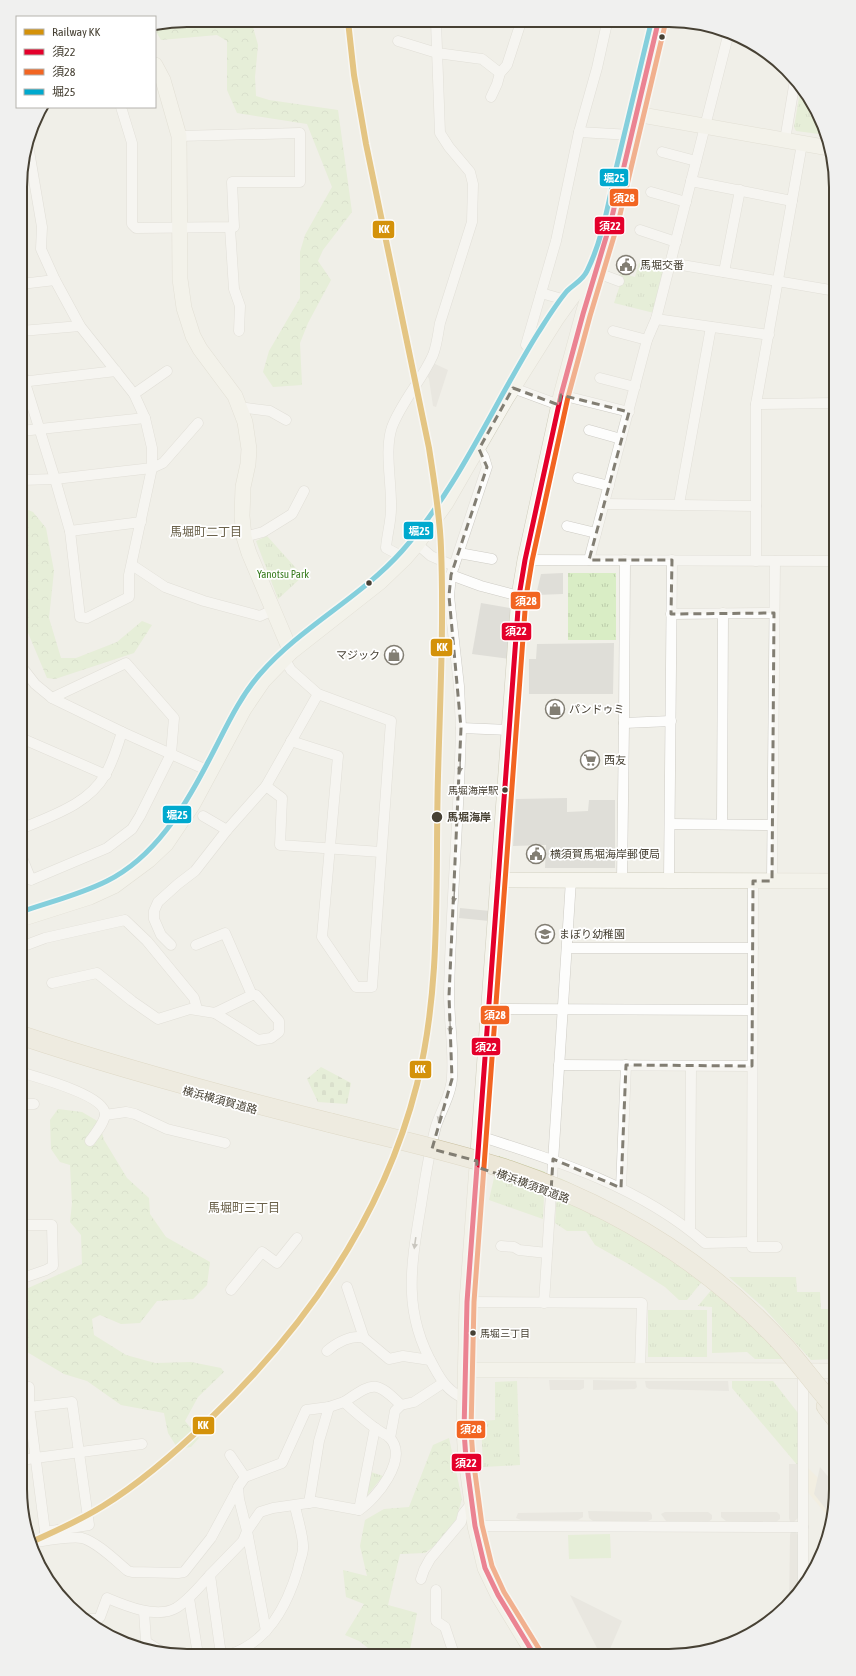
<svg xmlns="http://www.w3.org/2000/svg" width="856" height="1676" font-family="'Asap Condensed','Noto Sans JP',sans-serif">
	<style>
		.commercial { fill: #f4edd9 }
		.grass { fill: url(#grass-tufts) }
		.forest { fill: url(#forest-crowns) }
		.cemetery { fill: url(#cemetery-stones) }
		.pitch { fill: #d9edc5 }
		.parking { fill: #dfded8 }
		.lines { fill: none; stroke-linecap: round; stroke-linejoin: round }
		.street-casing { stroke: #ceccc5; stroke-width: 11 }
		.secondary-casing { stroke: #d0cebe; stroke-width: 16 }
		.highway-casing { stroke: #cac0a1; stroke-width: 20 }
		.street { stroke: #fdfdfc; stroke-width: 10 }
		.secondary { stroke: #f6f5ee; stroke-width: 15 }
		.highway { stroke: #ece7d8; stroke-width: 19 }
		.highway-bridge-casing { stroke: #cac0a1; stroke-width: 20; stroke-linecap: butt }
		.highway-bridge { stroke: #ece7d8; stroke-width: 19 }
		.bus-1-casing { stroke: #fff; stroke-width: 8 }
		.bus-2-casing { stroke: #fff; stroke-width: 8 }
		.bus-3-casing { stroke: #fff; stroke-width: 8 }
		.bus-1 { stroke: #e4002b; stroke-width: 5 }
		.bus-2 { stroke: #f26522; stroke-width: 5 }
		.bus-3 { stroke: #00a9ce; stroke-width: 5 }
		.rail-1-casing { stroke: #fff; stroke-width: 9 }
		.rail-1 { stroke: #d4920a; stroke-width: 6 }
		.oneway { fill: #99968e }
		.marked { fill: none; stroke: #827e73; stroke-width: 3; stroke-dasharray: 8 5; stroke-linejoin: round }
		.bus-dot { fill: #474134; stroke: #fff; stroke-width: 1.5 }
		.labels { text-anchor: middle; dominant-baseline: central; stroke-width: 3.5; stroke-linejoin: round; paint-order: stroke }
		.bus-label { font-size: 10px; fill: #474134; stroke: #fff; text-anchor: end }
		.poi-label { font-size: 11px; fill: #474134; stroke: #fff; text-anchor: start }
		.park-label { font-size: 11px; fill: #3b7e22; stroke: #fff }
		.stop-label { font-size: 11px; font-weight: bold; fill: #474134; stroke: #fff; text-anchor: start }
		.street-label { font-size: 11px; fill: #474134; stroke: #fff }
		.neighbourhood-label { font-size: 12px; fill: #6a614a; stroke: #fff }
		.rim { fill: none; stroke: #474134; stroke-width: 2 }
		.line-badge { stroke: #fff; stroke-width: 1.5 }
		.badge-label { font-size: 11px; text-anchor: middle; font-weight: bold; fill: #fff }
	</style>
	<defs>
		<pattern id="grass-tufts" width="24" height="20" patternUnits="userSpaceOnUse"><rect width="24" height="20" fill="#d9edc5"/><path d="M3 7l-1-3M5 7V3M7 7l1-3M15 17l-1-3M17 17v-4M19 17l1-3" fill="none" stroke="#bcccaa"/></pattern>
		<pattern id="forest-crowns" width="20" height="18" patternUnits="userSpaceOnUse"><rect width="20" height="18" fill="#d9edc5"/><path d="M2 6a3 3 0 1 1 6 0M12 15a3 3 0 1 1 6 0" fill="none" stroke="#bcccaa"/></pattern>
		<pattern id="cemetery-stones" width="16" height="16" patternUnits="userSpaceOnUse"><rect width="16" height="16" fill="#d9edc5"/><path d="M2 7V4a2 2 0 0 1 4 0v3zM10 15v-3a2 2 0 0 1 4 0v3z" fill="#bcccaa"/></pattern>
	</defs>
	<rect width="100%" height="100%" fill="#f0efe8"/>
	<!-- commercial -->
	<polygon class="commercial" points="808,1468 836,1496 831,1520 807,1491"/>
	<!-- grass -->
	<g class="grass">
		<polygon points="801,86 808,94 827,135 796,131 794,127"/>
		<polygon points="639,263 665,268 654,313 614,303 622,279 619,277 620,273 635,277"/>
		<polygon points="267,536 303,576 278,599 256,541"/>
		<rect x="568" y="573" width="48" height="67"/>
		<polygon points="499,1156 545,1172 543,1219 489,1200"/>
		<polygon points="560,1178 611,1203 665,1235 713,1268 687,1300 679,1300 665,1287 632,1266 595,1245 586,1231 567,1231 555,1223 558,1179"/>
		<polygon points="723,1276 806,1359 755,1359 747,1352 712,1353 712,1307 698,1306"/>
		<polygon points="729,1277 796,1277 797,1292 820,1292 821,1309 836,1309 836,1359 811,1360 764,1308"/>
		<rect x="648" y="1310" width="59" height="47"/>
		<polygon points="517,1381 520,1465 483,1467 481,1421 495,1420 495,1382"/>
		<polygon points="732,1381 773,1381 798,1413 799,1467 732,1388"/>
		<polygon points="368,1471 383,1476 366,1497"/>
	</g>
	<!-- forest -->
	<g class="forest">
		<polygon points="185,20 251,20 258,45 255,77 256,96 269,100 338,110 352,212 323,250 318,261 331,280 308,323 300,343 302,385 273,387 263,372 269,351 300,298 300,252 305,235 332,187 307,124 237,113 227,90 227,41 217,35 161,40 155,30 155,26"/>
		<polygon points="21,507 33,512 46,528 54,571 49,618 61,658 76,658 117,642 142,621 152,625 134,653 55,679 47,678 21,616"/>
		<polygon points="58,1109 82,1112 99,1122 104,1140 127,1178 149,1198 150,1214 166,1237 210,1262 207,1285 193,1299 157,1301 140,1323 121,1324 100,1315 92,1319 94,1335 126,1355 155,1363 191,1362 221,1368 224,1372 198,1397 185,1421 199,1438 191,1447 178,1449 168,1433 164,1413 121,1405 87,1381 64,1374 22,1349 26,1289 82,1264 81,1235 70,1222 72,1203 70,1165 60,1162 51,1149 50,1120"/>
		<polygon points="449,1438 462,1499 452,1533 425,1553 400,1554 388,1605 417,1613 409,1655 377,1655 359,1641 345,1635 364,1604 346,1597 343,1570 367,1576 360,1546 365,1520 384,1509 409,1507 433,1445"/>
	</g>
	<!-- cemetery -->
	<polygon class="cemetery" points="321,1067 351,1083 347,1104 318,1102 307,1079"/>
	<!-- pitch -->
	<polygon class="pitch" points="610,1534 611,1558 569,1559 568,1535"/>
	<!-- parking -->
	<g class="parking">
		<polygon points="433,363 448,370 436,407 433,406 429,379 426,374"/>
		<polygon points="563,573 563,594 536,595 541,574"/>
		<polygon points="481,603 515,609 510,659 472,654"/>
		<polygon points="614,643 613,694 529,694 529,659 536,659 537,644"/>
		<polygon points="567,798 567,812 588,811 589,800 615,800 615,868 545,868 546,845 513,846 516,799"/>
		<polygon points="460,908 490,911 489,921 459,918"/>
		<polygon points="549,1380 584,1380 584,1388 580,1390 550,1390"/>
		<polygon points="593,1380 636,1381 637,1387 635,1389 593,1390"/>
		<polygon points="645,1381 728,1381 729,1391 649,1389 646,1387"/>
		<polygon points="789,1464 798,1464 798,1518 794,1522 790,1522 789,1518"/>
		<polygon points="820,1467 836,1486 836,1500 832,1517 814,1494"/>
		<polygon points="588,1511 650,1512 652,1515 652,1519 648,1521 593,1521 589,1518"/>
		<polygon points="583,1512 583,1517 578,1520 521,1520 516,1518 518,1513"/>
		<polygon points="665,1512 708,1512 712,1515 712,1519 708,1522 666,1521 661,1514"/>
		<polygon points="721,1512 777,1512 780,1515 780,1519 776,1522 726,1521 721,1517"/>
		<polygon points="791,1531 795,1531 799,1536 798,1593 789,1602 790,1535"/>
		<polygon points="570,1595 622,1621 607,1656 601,1656"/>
	</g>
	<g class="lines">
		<defs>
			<g id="street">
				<polyline points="398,41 437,53 482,59 500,73"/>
				<polyline points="491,97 497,84 500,73 507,65 521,22"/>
				<polyline points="121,107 132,143 132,224 136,228 234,227 232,182 300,182 300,133 179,136"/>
				<polyline points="579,132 631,135"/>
				<polyline points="785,140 795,80"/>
				<polyline points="662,152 696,161"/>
				<polyline points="691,181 792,201"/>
				<polyline points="651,192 686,202"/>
				<polyline points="230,228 234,289 240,306 239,331"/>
				<polyline points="640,230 676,242"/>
				<polyline points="670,263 836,291"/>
				<polyline points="595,272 619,281"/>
				<polyline points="724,272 740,190"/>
				<polyline points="21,284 55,280"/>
				<polyline points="541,293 569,301"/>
				<polyline points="656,319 769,335"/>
				<polyline points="21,331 80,326"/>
				<polyline points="613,331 647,340"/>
				<polyline points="535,351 526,345 556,241 579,132 597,68 607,23"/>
				<polyline points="21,370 55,479 70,531 80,617 87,618 129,597 129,575 152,468 152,448 145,418 134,394 80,326 55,280 41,249 42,227 28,145"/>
				<polyline points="600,378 635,387"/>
				<polyline points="21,382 116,371"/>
				<polyline points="513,388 559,405"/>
				<polyline points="134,394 167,371"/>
				<polyline points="561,395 629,412"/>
				<polyline points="756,404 836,403"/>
				<polyline points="239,407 270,411 286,420"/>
				<polyline points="589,430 621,439"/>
				<polyline points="21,431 145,418"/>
				<polyline points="578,478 609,486"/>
				<polyline points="21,480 55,479 152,468 163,463 198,423"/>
				<polyline points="604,504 756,506"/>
				<polyline points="679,504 711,327"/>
				<polyline points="567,526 596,533"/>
				<polyline points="70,531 141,522"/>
				<polyline points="244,537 263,532 292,514 304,491"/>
				<polyline points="417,544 431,556 454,566"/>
				<polyline points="459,553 492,559"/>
				<path d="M405 558 386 548C387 534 391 522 391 509 392 484 384 450 392 427 402 401 422 380 433 355 437 345 438 333 440 323L472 222 473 184 470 172 449 147 440 133 436 22"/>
				<polyline points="525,560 836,561"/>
				<polyline points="589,560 647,340 656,319 729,32"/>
				<polyline points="625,560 624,723 671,721"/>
				<polyline points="756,561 756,404 802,144"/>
				<polyline points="132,565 165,587 204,601 260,616 273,610"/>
				<polyline points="451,575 481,586 519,596"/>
				<polyline points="671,614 774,613"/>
				<polyline points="284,658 291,670 318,694 391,721 372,987 356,987 322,937 338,756 291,741"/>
				<polyline points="21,666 35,684 52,698 122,732 211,772"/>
				<polyline points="461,728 510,730"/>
				<polyline points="21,738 106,775"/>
				<polyline points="266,786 282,798 280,845 381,852"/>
				<polyline points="203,816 227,830"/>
				<polyline points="670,824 772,825"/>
				<polyline points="722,824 723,613"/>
				<path d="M21 829C50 816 88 805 105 775 113 762 117 747 122 732"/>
				<polyline points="21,855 31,880 107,848 132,829 140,816 171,754 174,718 126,663 52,698"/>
				<polyline points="622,880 624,723"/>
				<polyline points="669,880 672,560"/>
				<polyline points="753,881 752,1247 777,1247"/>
				<polyline points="772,881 775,561"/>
				<polyline points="171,945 161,935 154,919 154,911 158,902 178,884 195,871 227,830 266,786 318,694"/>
				<polyline points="21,947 45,938 125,920 147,941 194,998 197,1009"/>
				<polyline points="567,948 753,948"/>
				<polyline points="52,983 97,973 132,1001 158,1019 190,1009 215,1013 252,995 225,933 196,945"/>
				<polyline points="488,1009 752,1010"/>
				<polyline points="215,1013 258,1040 271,1038 279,1032 279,1021 256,995 252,995"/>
				<polyline points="559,1065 752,1066"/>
				<path d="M20 1072C36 1077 105 1095 105 1114 105 1122 95 1134 90 1141"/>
				<polyline points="20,1104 34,1104"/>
				<polyline points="105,1115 126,1112 135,1114 167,1129 225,1143"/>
				<path d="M479 1136C558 1161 641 1187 705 1243L751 1242"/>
				<polyline points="621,1188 626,1065"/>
				<polyline points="690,1230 691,1066"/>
				<polyline points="501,1246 514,1247 519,1250 547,1253"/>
				<polyline points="20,1279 46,1270 53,1266 52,1225 20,1225"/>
				<polyline points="347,1287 364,1338 389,1359 403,1356 430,1360"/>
				<polyline points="231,1290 262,1252 277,1263 297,1238"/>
				<polyline points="467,1302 642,1303 640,1370"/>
				<polyline points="544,1303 571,880"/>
				<path d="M327 1351C336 1343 352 1334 364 1338"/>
				<polyline points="29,1387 29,1407 46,1539"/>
				<path d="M465 1399C449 1392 442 1382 434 1367 402 1312 411 1265 421 1205 425 1179 429 1152 436 1126 441 1111 452 1092 452 1077 454 1049 449 1021 449 993 451 905 459 817 461 728L459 686 449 596 451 575 487 467 484 457 479 449"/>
				<path d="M344 1402C373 1383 375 1379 401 1405"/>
				<polyline points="20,1408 72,1402 89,1525 45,1532"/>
				<polyline points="390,1438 395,1411 401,1405 414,1402 443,1383"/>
				<polyline points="230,1455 245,1477"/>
				<polyline points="20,1460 142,1444"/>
				<polyline points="309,1503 319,1441 329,1407"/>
				<polyline points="359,1510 375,1428"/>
				<polyline points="475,1526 803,1527"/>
				<path d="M29 1543C43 1541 70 1536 82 1538 97 1542 116 1561 128 1571L132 1572 178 1573 184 1572 211 1538 238 1488"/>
				<polyline points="421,1579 424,1570 430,1559 461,1522 463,1514 471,1504"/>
				<polyline points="803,1589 803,1371"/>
				<polyline points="436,1590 436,1621 445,1627 452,1648 453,1655"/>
				<polyline points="189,1598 198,1655"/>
				<polyline points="144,1611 146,1642 167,1655"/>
				<path d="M84 1619H98L100 1617 107 1598C126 1606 157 1619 176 1608 189 1600 200 1586 210 1575"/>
				<path d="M221 1655 210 1575 243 1541 247 1531 260 1512 273 1508 315 1502 359 1510C376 1499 409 1459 390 1438 386 1434 380 1432 375 1428 364 1420 354 1411 344 1402L329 1407 306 1410 282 1463 245 1477 238 1487 239 1499 247 1531 266 1631"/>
				<path d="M228 1655C268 1643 287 1606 298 1569 299 1562 303 1555 303 1548 304 1538 297 1517 295 1506"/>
			</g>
			<g id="secondary">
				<polyline points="155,65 163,80 179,136 180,279 184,308 193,336 200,349 235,396 245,422 249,449 248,464 243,487 242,516 244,537 249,553 291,652"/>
				<polyline points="636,114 829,148"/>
				<polyline points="498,880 836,881"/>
				<polyline points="21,919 90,897 114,886 149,860 166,844 193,804 244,709 263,681 291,652 380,582 405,558 417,544 446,503 506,399 557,318 575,293 593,279"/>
				<polyline points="466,1370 836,1371"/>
				<polyline points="535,1656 498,1595 485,1568 475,1526 466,1459 464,1431 467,1302 519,596 525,560 561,395 583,314 611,221 658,23"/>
			</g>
			<g id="highway">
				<path d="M20 1035C122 1069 227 1097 331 1123"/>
				<polyline points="826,1406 836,1419"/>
			</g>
		</defs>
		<!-- street casing -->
		<use href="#street" class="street-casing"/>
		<!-- secondary casing -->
		<use href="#secondary" class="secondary-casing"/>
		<!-- highway casing -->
		<use href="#highway" class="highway-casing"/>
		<!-- street -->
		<use href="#street" class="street"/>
		<!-- secondary -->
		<use href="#secondary" class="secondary"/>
		<!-- highway -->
		<use href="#highway" class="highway"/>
		<defs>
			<path id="highway-bridge" d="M331 1123C390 1138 451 1151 509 1170 615 1206 711 1265 786 1348 801 1366 815 1384 830 1402"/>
		</defs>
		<!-- highway-bridge casing -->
		<use href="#highway-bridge" class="highway-bridge-casing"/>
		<!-- highway-bridge -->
		<use href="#highway-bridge" class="highway-bridge"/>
		<defs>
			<polyline id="bus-1" points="535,1656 498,1595 485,1568 475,1526 466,1459 464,1431 467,1302 519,596 525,560 561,395 583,314 611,221 658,23"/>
			<polyline id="bus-2" points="541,1652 504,1592 492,1566 482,1525 473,1458 471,1431 474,1302 526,597 532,561 568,397 590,316 618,223 665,25"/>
			<path id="bus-3" d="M21 912C49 902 79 895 107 881 155 857 184 808 208 762 224 732 238 699 260 674 302 626 360 598 402 551 459 487 493 405 538 333 547 319 556 304 567 291 574 284 583 280 587 271 602 241 608 205 615 173 627 123 639 73 651 23"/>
		</defs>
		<!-- bus-1 casing -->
		<use href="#bus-1" class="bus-1-casing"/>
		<!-- bus-2 casing -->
		<use href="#bus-2" class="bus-2-casing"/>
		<!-- bus-3 casing -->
		<use href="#bus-3" class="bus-3-casing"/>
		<!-- bus-1 -->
		<use href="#bus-1" class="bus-1"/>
		<!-- bus-2 -->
		<use href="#bus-2" class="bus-2"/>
		<!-- bus-3 -->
		<use href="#bus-3" class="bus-3"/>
		<defs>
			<path id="rail-1" d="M29 1543C54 1532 79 1521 103 1506 142 1482 177 1451 210 1419 306 1327 384 1215 417 1084 442 984 435 878 438 776 440 700 444 624 441 548 440 515 434 481 429 448L366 144 354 75 348 21"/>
		</defs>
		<!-- rail-1 casing -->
		<use href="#rail-1" class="rail-1-casing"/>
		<!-- rail-1 -->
		<use href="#rail-1" class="rail-1"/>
	</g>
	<!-- one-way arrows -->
	<defs><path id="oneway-solid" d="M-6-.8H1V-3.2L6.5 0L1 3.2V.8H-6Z"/></defs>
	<g class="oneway">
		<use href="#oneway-solid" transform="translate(460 767) rotate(91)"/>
		<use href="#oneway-solid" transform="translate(454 897) rotate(93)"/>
		<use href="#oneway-solid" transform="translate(450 1027) rotate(87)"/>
		<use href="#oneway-solid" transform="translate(440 1116) rotate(109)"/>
		<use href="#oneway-solid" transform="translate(415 1243) rotate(98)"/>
	</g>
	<!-- marked area -->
	<path d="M0 0H856V1676H0ZM513 388 559 405 561 395 629 412 589 560H672L671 614 774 613 772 881H753L752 1066 626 1065 621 1188 553 1159 551 1192 477 1167V1161L432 1149 452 1079 449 996 461 728 449 596 451 575 487 467 479 449Z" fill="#f0efe8" fill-opacity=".55" fill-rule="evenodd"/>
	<path class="marked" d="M513 388 559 405 561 395 629 412 589 560H672L671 614 774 613 772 881H753L752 1066 626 1065 621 1188 553 1159 551 1192 477 1167V1161L432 1149 452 1079 449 996 461 728 449 596 451 575 487 467 479 449Z"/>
	<!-- icons -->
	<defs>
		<symbol id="civic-ring" viewBox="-11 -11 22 22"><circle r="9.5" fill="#fff" stroke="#827e73" stroke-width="1.5"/><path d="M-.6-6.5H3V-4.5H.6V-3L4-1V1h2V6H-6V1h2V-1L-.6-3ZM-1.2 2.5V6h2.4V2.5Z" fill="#827e73"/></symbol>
		<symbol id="shop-ring" viewBox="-11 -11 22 22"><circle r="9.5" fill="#fff" stroke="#827e73" stroke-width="1.5"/><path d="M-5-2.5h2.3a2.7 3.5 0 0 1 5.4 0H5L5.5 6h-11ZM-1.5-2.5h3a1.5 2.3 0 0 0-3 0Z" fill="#827e73"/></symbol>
		<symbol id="supermarket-ring" viewBox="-11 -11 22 22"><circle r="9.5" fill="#fff" stroke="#827e73" stroke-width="1.5"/><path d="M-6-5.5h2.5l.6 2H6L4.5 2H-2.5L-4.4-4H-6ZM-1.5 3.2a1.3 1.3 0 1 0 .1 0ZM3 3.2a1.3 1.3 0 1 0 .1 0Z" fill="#827e73"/></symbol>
		<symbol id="school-ring" viewBox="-11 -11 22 22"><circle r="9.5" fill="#fff" stroke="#827e73" stroke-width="1.5"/><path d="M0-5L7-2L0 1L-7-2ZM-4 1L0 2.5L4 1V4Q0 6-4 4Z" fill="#827e73"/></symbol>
	</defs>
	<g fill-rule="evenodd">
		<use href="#civic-ring" x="615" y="254" width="22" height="22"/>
		<use href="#shop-ring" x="383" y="644" width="22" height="22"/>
		<use href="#shop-ring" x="544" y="698" width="22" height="22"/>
		<use href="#supermarket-ring" x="579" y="749" width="22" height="22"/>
		<use href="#civic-ring" x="525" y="843" width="22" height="22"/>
		<use href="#school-ring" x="534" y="923" width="22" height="22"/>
	</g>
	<!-- markers -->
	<g class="bus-dot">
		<circle cx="662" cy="37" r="3.5"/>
		<circle cx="369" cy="583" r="3.5"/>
		<circle cx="505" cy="790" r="3.5"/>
		<circle cx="437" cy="817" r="6"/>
		<circle cx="473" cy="1333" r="3.5"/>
	</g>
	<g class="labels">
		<!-- bus labels -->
		<g class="bus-label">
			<text x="498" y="790">馬堀海岸駅</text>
			<text x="480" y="1333" text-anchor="start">馬堀三丁目</text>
		</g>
		<!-- poi labels -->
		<g class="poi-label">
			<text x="640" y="265">馬堀交番</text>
			<text x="380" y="655" text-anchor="end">マジック</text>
			<text x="569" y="709">パンドゥミ</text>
			<text x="604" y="760">西友</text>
			<text x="550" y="854">横須賀馬堀海岸郵便局</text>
			<text x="559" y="934">まぼり幼稚園</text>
		</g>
		<!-- park labels -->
		<g class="park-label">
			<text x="283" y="574">Yanotsu Park</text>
		</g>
		<!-- stop labels -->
		<g class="stop-label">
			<text x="447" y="817">馬堀海岸</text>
		</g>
		<!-- street labels -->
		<g class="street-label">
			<text transform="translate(220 1100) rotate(15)">横浜横須賀道路</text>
			<text transform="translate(533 1186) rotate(20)">横浜横須賀道路</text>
		</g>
		<!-- neighbourhood labels -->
		<g class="neighbourhood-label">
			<text x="206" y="532">馬堀町二丁目</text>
			<text x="244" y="1208">馬堀町三丁目</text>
		</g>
	</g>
	<!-- crop -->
	<path d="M0 0H856V1676H0ZM187 27H669A160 160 0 0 1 829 187V1489A160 160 0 0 1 669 1649H187A160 160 0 0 1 27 1489V187A160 160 0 0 1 187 27Z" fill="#f0f0ef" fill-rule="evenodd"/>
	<path class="rim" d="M187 27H669A160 160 0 0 1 829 187V1489A160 160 0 0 1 669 1649H187A160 160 0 0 1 27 1489V187A160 160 0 0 1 187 27Z"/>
	<g class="line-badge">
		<rect x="599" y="168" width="30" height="19" rx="4" fill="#00a9ce"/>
		<rect x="609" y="188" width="30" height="19" rx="4" fill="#f26522"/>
		<rect x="594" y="216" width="31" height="19" rx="4" fill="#e4002b"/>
		<rect x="372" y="220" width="23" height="19" rx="4" fill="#d4920a"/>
		<rect x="403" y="521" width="31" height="19" rx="4" fill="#00a9ce"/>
		<rect x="510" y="591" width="31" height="19" rx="4" fill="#f26522"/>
		<rect x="501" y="622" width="31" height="19" rx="4" fill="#e4002b"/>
		<rect x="430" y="638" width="23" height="19" rx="4" fill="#d4920a"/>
		<rect x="162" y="805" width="30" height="19" rx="4" fill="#00a9ce"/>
		<rect x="480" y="1005" width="30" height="20" rx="4" fill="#f26522"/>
		<rect x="471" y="1037" width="30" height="19" rx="4" fill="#e4002b"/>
		<rect x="409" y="1060" width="23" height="19" rx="4" fill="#d4920a"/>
		<rect x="192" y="1416" width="23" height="19" rx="4" fill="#d4920a"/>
		<rect x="456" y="1420" width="30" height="19" rx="4" fill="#f26522"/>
		<rect x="451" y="1453" width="31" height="19" rx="4" fill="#e4002b"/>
	</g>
	<g class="badge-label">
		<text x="614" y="182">堀25</text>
		<text x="624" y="202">須28</text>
		<text x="610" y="230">須22</text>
		<text x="384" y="233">KK</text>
		<text x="419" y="535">堀25</text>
		<text x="526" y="605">須28</text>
		<text x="516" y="635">須22</text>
		<text x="442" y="651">KK</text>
		<text x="177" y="819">堀25</text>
		<text x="495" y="1019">須28</text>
		<text x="486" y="1051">須22</text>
		<text x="420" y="1073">KK</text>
		<text x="203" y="1429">KK</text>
		<text x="471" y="1433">須28</text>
		<text x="466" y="1467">須22</text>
	</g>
	<!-- legend -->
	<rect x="16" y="16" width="140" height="92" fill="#ffffff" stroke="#b5b3ae"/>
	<rect x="24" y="29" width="20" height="6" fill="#d4920a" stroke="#b5b3ae"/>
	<text x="52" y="36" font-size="12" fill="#474134">Railway KK</text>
	<rect x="24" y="49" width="20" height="6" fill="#e4002b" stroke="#b5b3ae"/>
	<text x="52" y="56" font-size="12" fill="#474134">須22</text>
	<rect x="24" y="69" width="20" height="6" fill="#f26522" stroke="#b5b3ae"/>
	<text x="52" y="76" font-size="12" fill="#474134">須28</text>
	<rect x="24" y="89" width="20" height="6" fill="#00a9ce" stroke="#b5b3ae"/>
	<text x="52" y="96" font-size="12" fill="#474134">堀25</text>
</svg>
